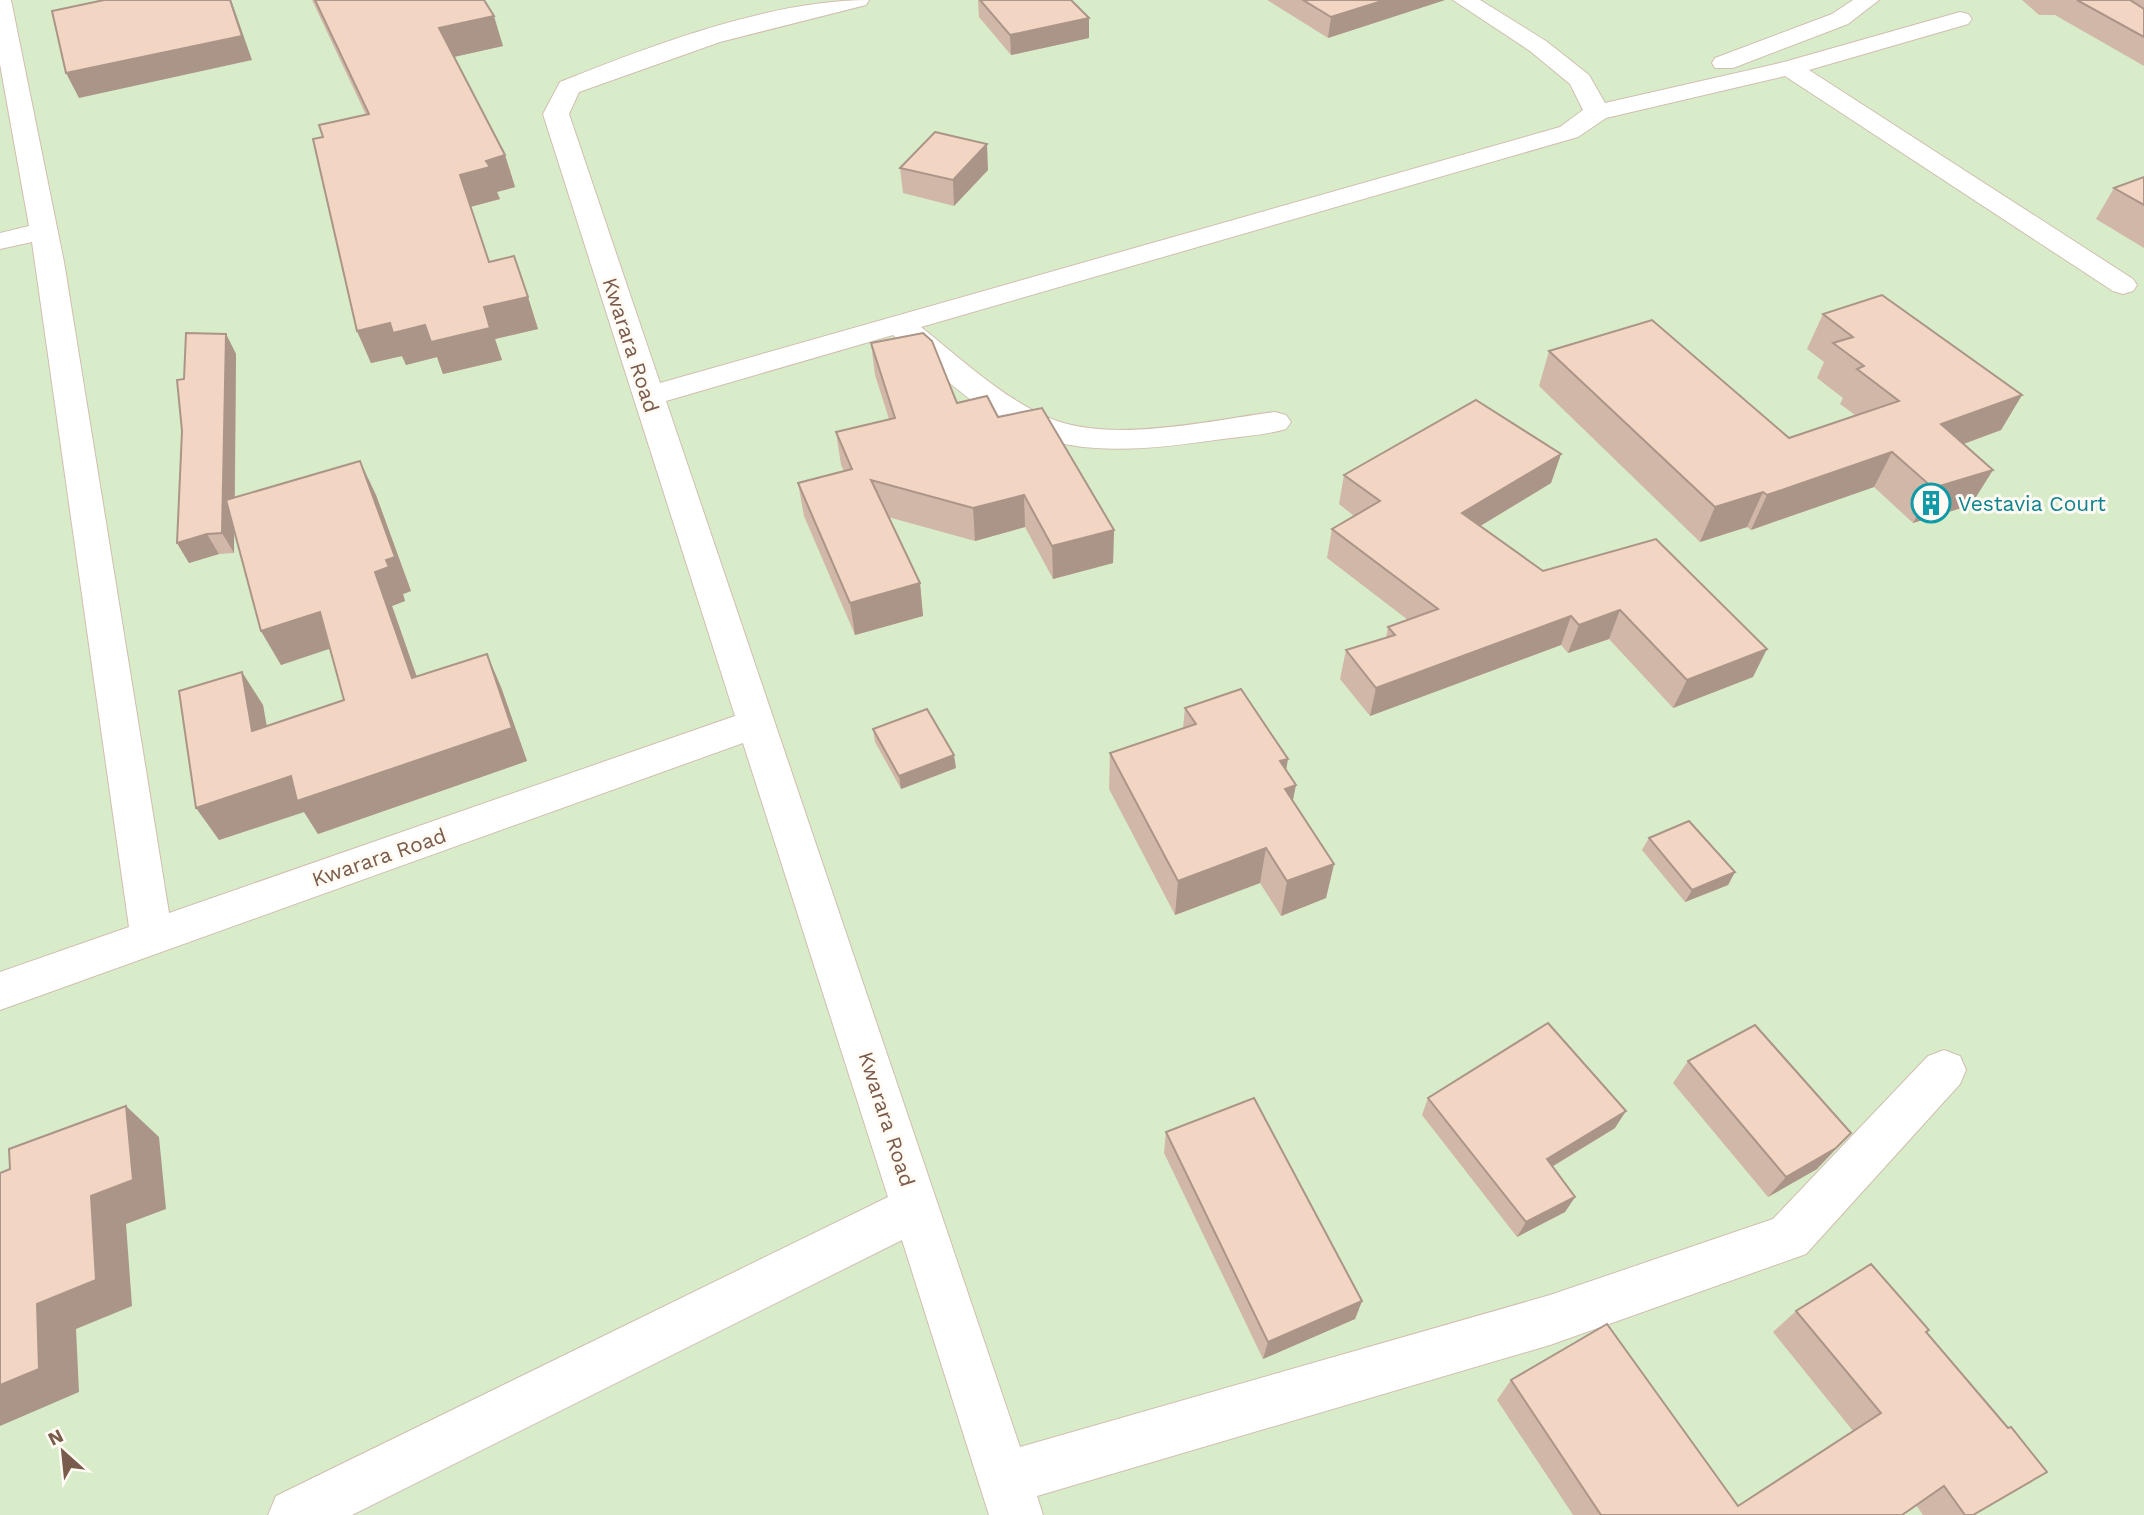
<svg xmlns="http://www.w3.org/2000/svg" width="2144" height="1515" font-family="'Work Sans',sans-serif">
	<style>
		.green { fill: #d8ecc9 }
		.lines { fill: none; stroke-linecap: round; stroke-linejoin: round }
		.minor-casing { stroke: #d1beb0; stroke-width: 2 }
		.minor { fill: #fff; fill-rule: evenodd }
		.wall { fill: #d1b7a8 }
		.shaded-wall { fill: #aa9588 }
		.building { fill: #f3d5c3; stroke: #aa9588; stroke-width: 2 }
		.labels { text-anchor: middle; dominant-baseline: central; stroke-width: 6; stroke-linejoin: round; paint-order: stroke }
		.street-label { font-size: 21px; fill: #7a5c4d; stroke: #fffaf3 }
		.culture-label { font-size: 21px; fill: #0d838f; stroke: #fffaf3; text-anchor: start }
	</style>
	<rect width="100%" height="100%" fill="#fdf6ec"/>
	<!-- green -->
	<rect class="green" x="0" y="0" width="2144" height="1515"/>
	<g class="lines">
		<defs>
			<g id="minor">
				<path d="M0 0H11L64 262 169 913 735 716 543 114 560 82C652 45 771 0 869 0L866 5 720 42 579 92 569 114 660 383 1560 127 1583 110 1570 84 1530 51 1453 0H1480L1546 41 1589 75 1605 103 1784 62 1960 12 1968 14 1972 19 1968 24 1809 70 2133 279 2137 285 2133 291 2123 294 2113 291 1785 76 1606 118 1578 137 921 327C961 359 1000 396 1047 417 1108 445 1210 420 1275 412L1286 415 1291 422 1286 429C1266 435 1244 436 1223 439 1158 448 1089 458 1027 433 977 412 935 369 893 335L666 401 1020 1447 1550 1295 1773 1219 1928 1056 1944 1050 1960 1056 1966 1070 1960 1084 1806 1254 1550 1345 1037 1496 1043 1515H989L902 1240 352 1515H268L276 1496 888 1197 743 743 0 1010V972L129 927 32 242 0 249V233L29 226 0 64Z"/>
				<polygon points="1853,0 1879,0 1848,24 1733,68 1715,68 1712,63 1715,58 1832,14"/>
			</g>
		</defs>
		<!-- minor casing -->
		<use href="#minor" class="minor-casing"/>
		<!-- minor -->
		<use href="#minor" class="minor"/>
	</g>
	<!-- wall -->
	<g class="wall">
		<polygon points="312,0 484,0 503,46 454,57 505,155 515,187 497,192 500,199 470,207 489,262 528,297 538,329 495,339 502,360 443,374 437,357 406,365 402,356 371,363 357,331 323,137 366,115"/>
		<polygon points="978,0 980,0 1089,38 1011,55 979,17"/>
		<polygon points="1267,0 1445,0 1328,38"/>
		<polygon points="2022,0 2144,0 2144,66 2055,15 2039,15"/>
		<polygon points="900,168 988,170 954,206 903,193"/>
		<polygon points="2144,177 2144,248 2096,219 2114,188"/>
		<polygon points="1823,314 2022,395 2001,430 1964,444 1971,505 1913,523 1874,487 1751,530 1747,527 1700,542 1539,386 1549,351 1789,438 1855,415 1840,404 1843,398 1817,378 1824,362 1807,349"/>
		<polygon points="226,334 236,354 235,497 376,495 411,591 403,594 405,601 392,606 417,677 501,687 527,761 318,834 304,812 219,840 263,705 267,726 344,700 330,648 281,665 261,631 234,531 234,553 219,554 189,563 177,543 184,379"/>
		<polygon points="871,343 957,403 998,417 1114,530 1113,563 1053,579 1025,527 975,541 888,517 920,583 923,616 855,635 804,516 798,483 844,471 841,465 836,432 889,419 875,375"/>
		<polygon points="1561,454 1551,483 1480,526 1543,571 1753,677 1673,708 1609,639 1568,653 1561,645 1370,716 1340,679 1346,650 1386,638 1388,627 1408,620 1327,558 1332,529 1354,516 1339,504 1344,475"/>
		<polygon points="1185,708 1286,770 1293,801 1334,864 1326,898 1281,916 1260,883 1175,915 1109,789 1110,753 1183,728"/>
		<polygon points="873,729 956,768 901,789 875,742"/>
		<polygon points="1649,838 1735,872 1728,885 1685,902 1642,850"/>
		<polygon points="1688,1061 1817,1169 1768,1197 1673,1083"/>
		<polygon points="1428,1098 1615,1128 1552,1167 1575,1197 1565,1212 1517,1237 1422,1115"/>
		<polygon points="1166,1132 1362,1301 1355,1319 1263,1359 1164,1153"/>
		<polygon points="1796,1311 1927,1332 1973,1515 1923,1515 1916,1505 1902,1515 1573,1515 1497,1400 1511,1380 1738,1506 1853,1431 1773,1332"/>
	</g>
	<!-- shaded-wall -->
	<g class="shaded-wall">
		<polygon points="230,0 231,0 252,60 79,98 66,73"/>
		<polygon points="1385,0 1445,0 1328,38 1331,17"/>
		<polygon points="494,16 503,46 449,58 439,28"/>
		<polygon points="1089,18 1089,38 1011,55 1010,35"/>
		<polygon points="987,144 988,170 954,206 953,180"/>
		<polygon points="505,155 515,187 497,192 500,199 470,207 460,175 486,161"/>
		<polygon points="528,297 538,329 495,339 502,360 443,374 437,357 406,365 402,356 371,363 357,331 390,323 484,307"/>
		<polygon points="226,334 236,354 234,553 222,533"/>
		<polygon points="2022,395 2001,430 1922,459 1941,424"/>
		<polygon points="1892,452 1874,487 1751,530 1767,495"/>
		<polygon points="1561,454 1551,483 1454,542 1462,513"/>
		<polygon points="360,461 376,495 411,591 403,594 405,601 392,606 429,712 412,678 375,572"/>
		<polygon points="1993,470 1971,505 1913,523 1933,488"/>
		<polygon points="1763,492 1747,527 1700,542 1715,507"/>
		<polygon points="1024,495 1025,527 975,541 973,508"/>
		<polygon points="1114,530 1113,563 1053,579 1052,546"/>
		<polygon points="207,534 219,554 189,563 177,543"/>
		<polygon points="920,583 923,616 855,635 850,603"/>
		<polygon points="1620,610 1609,639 1568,653 1579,625"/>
		<polygon points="320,612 338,646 281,665 261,631"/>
		<polygon points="1571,616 1561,645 1370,716 1376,688"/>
		<polygon points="1767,649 1753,677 1673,708 1687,680"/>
		<polygon points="487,654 501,687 527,761 318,834 304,812 219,840 196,808"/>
		<polygon points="242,672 263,705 273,764 252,731"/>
		<polygon points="954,755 956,768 901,789 899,776"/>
		<polygon points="1288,759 1282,795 1280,761"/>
		<polygon points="1296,785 1289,820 1285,789"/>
		<polygon points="1266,848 1260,883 1175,915 1178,881"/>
		<polygon points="1334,864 1326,898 1281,916 1287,881"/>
		<polygon points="1735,872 1728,885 1685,902 1692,890"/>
		<polygon points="126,1106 159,1137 166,1209 126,1224 132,1306 76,1329 79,1392 0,1426 0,1385 37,1304 91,1196"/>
		<polygon points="1626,1111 1615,1128 1538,1175 1547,1159"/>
		<polygon points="1851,1133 1817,1169 1768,1197 1786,1177"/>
		<polygon points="1575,1197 1565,1212 1517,1237 1526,1222"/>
		<polygon points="1362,1301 1355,1319 1263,1359 1268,1342"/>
	</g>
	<!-- building -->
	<g class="building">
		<polygon points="104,0 230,0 242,36 66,73 52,11"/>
		<polygon points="315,0 484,0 494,16 439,28 505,155 486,161 490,167 460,175 489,262 514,256 528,297 484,307 490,328 431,342 425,325 393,333 390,323 357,331 313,139 323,137 319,125 369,114"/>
		<polygon points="980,0 1071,0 1089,18 1010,35"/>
		<polygon points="1303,0 1385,0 1331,17"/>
		<polygon points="2077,0 2130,0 2144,9 2144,37"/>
		<polygon points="935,132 987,144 953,180 900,168"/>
		<polygon points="2144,177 2144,205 2114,188"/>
		<polygon points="1882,295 2022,395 1941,424 1993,470 1933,488 1892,452 1767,495 1763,492 1715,507 1549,351 1652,320 1789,438 1899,401 1857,369 1864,366 1833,343 1853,337 1823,314"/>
		<polygon points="186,333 226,334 222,533 207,534 177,543 182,431 177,380 184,379"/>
		<polygon points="923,333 932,341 957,403 987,396 998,417 1042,408 1114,530 1052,546 1024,495 973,508 871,480 920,583 850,603 798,483 852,469 836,432 895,418 871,343"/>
		<polygon points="1476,400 1561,454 1462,513 1543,571 1656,539 1767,649 1687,680 1620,610 1579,625 1571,616 1376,688 1346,650 1395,635 1388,627 1438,609 1332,529 1380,501 1344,475"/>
		<polygon points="360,461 395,557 386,560 389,567 375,572 412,678 487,654 512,728 297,801 291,776 196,808 179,691 242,672 252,731 344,700 320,612 261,631 226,500"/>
		<polygon points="1241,689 1288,759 1280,761 1296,785 1285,789 1334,864 1287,881 1266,848 1178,881 1110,753 1196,724 1185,708"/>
		<polygon points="927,709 954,755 899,776 873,729"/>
		<polygon points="1689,821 1735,872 1692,890 1649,838"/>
		<polygon points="1548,1023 1626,1111 1547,1159 1575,1197 1526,1222 1428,1098"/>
		<polygon points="1755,1025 1851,1133 1836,1148 1786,1177 1688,1061"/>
		<polygon points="1254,1098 1362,1301 1268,1342 1166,1132"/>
		<polygon points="126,1106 133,1180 91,1196 96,1280 37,1304 39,1369 0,1385 0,1173 10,1169 9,1149"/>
		<polygon points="1871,1264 1929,1330 1926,1332 2008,1428 2011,1427 2047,1472 1973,1515 1965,1515 1944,1486 1902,1515 1601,1515 1511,1380 1607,1324 1738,1506 1881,1413 1796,1311"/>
	</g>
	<!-- icons -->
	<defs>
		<symbol id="building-ring" viewBox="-11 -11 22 22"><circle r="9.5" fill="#fffaf3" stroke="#0f9aa8" stroke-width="1.5"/><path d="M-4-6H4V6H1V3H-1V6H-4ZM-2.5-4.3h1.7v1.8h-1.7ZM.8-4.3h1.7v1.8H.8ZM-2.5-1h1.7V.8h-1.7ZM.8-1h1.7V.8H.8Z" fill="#0f9aa8"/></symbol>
	</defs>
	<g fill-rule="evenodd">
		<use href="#building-ring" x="1909" y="481" width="44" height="44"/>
	</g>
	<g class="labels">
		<!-- street labels -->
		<g class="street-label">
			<text transform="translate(631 345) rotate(72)">Kwarara Road</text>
			<text transform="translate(379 857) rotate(-19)">Kwarara Road</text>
			<text transform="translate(887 1119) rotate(72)">Kwarara Road</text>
		</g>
		<!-- culture labels -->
		<g class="culture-label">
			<text x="1958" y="503">Vestavia Court</text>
		</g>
	</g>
	<!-- north arrow -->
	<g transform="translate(63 1452) rotate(333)" stroke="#fffaf3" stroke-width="5" paint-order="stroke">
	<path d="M0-5L12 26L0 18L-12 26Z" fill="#7a5c4d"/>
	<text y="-10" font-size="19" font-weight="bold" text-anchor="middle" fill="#7a5c4d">N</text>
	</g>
</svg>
